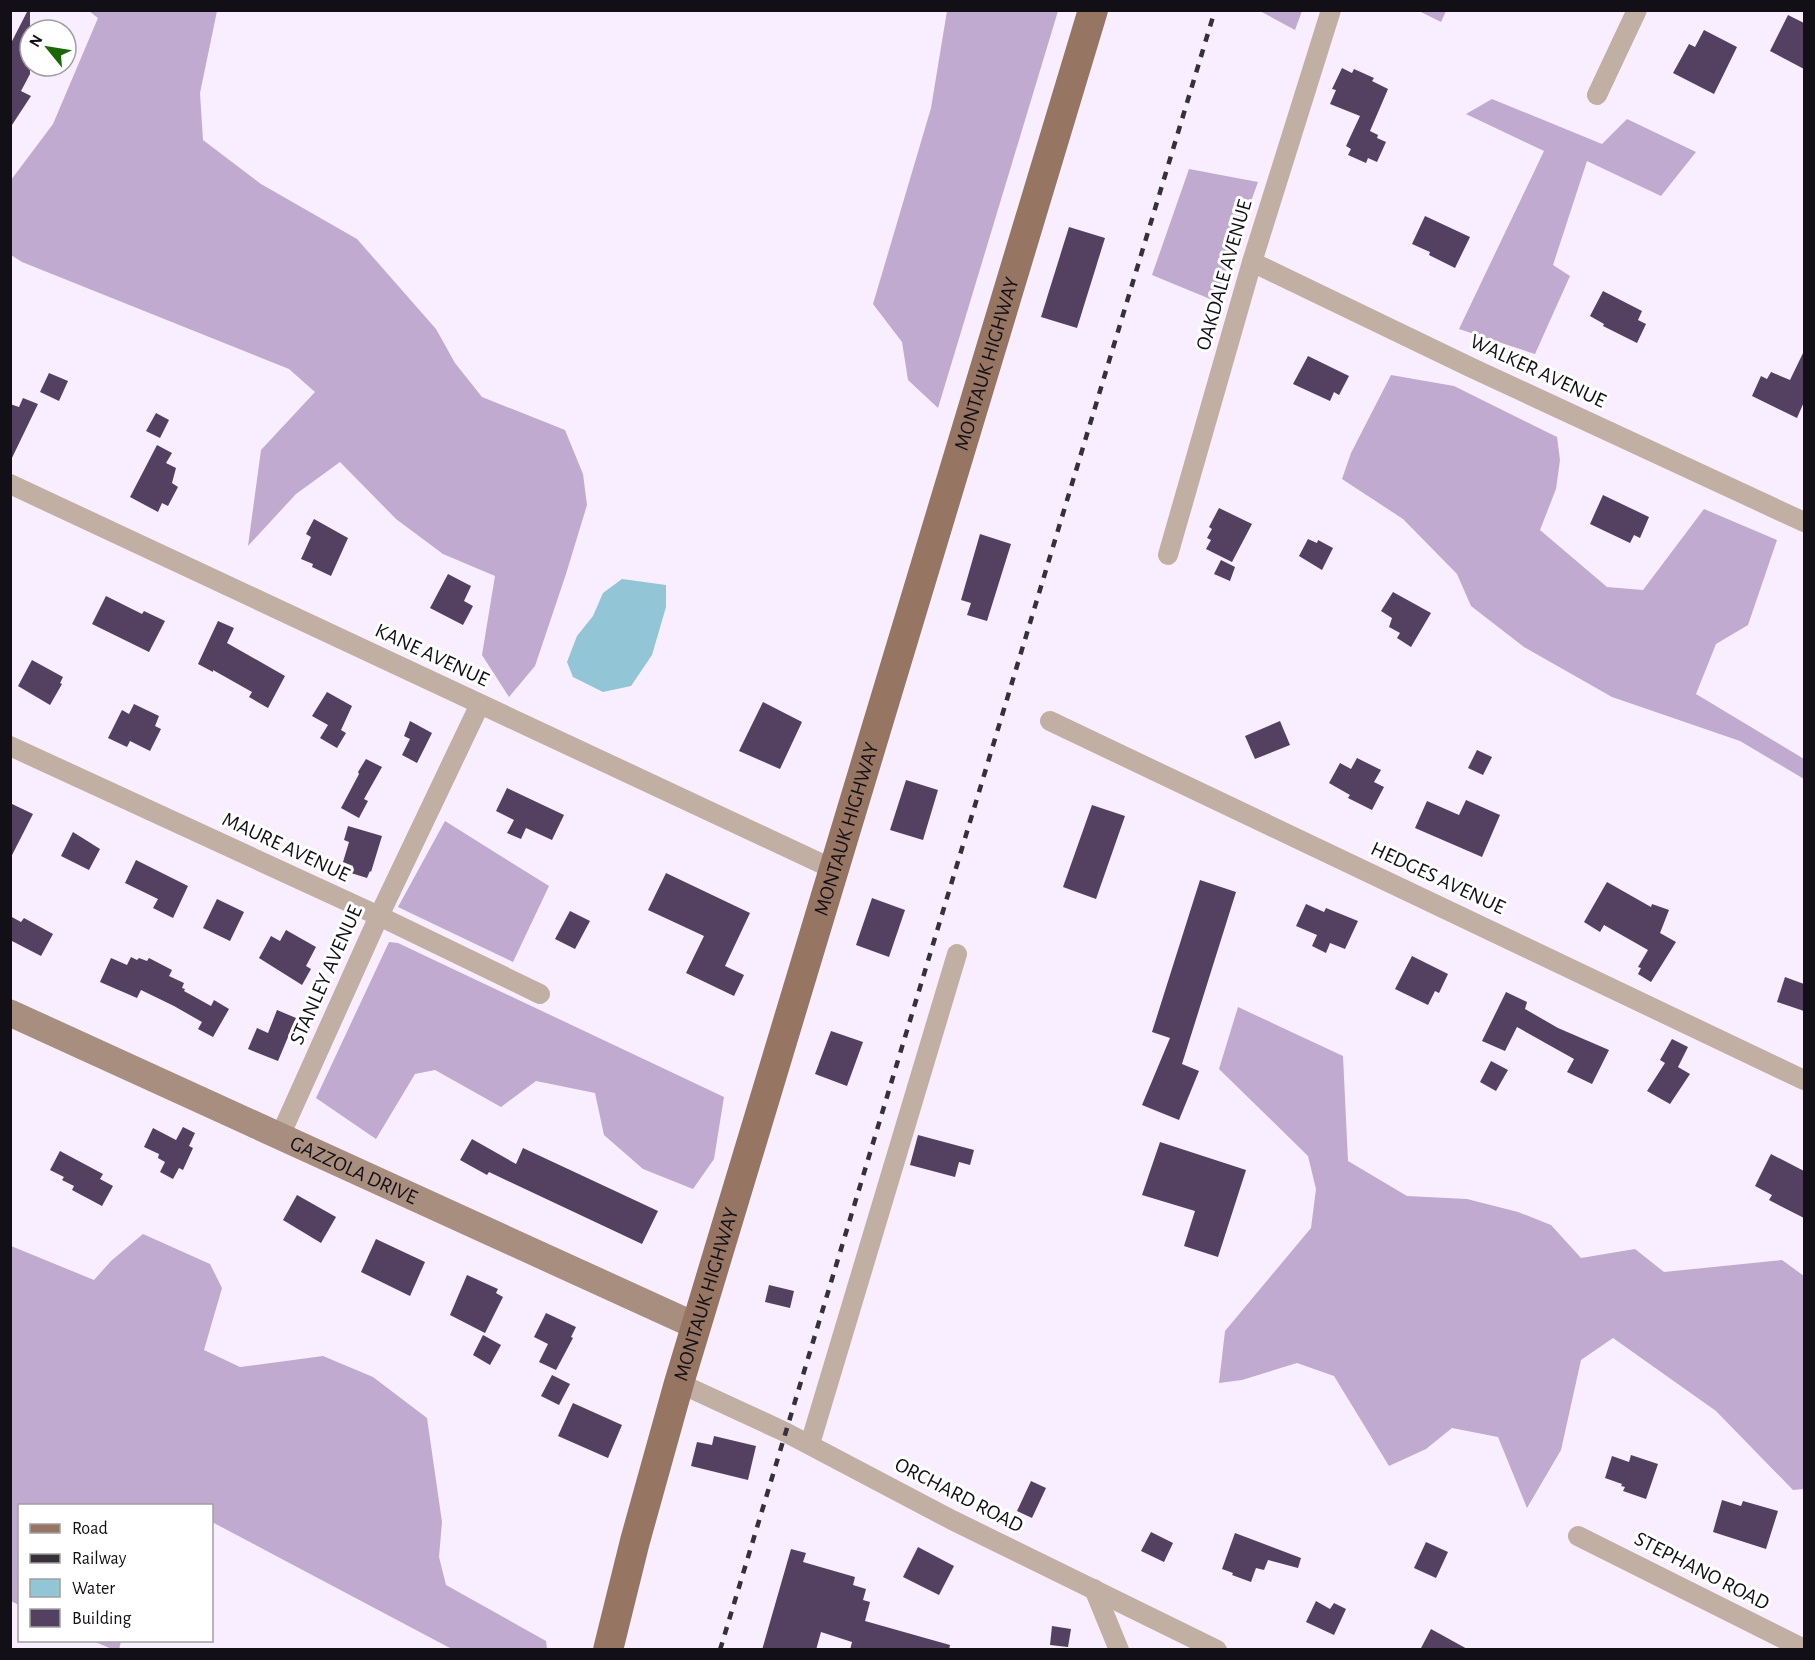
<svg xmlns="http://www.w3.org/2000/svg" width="1815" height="1660" font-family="'Alegreya Sans',sans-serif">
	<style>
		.forest { fill: #c0aacf }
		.water { fill: #92c5d5 }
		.building { fill: #544161 }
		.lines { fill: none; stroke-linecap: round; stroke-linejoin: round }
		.street { stroke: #c1afa4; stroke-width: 20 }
		.secondary { stroke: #a88e7e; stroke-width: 27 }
		.primary { stroke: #967663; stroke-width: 30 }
		.rail { stroke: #353039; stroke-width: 4.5; stroke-dasharray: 8 8; stroke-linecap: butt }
		.labels { text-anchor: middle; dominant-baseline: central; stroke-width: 6; stroke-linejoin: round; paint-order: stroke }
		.street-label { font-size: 21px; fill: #130f16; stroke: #fff }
	</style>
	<rect width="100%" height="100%" fill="#f8eeff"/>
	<!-- forest -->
	<g class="forest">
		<polygon points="89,11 217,11 200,93 203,140 261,184 357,239 436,329 455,363 482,397 565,430 583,474 587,505 566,574 535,666 509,697 482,655 495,576 443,554 396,519 340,462 296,494 248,546 261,450 315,392 289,369 22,262 11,255 11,180 53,124 98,18"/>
		<polygon points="947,11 1058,11 938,408 908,380 902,342 873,304 931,108"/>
		<polygon points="1260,11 1302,10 1302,11 1295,30"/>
		<polygon points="1419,11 1446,11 1441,22"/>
		<polygon points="1492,99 1602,144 1627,119 1696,152 1661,196 1587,161 1553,265 1570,276 1535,354 1459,329 1544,151 1466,114"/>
		<polygon points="1189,169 1258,182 1215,301 1152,275"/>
		<polygon points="1391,375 1454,386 1557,437 1560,460 1556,489 1540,530 1607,587 1643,590 1704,509 1777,540 1748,625 1716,644 1696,694 1804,759 1804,779 1740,741 1612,697 1524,647 1471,606 1457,574 1403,519 1342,479 1351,453"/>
		<polygon points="445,821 549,886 513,962 398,907"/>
		<polygon points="389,942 398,943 724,1097 714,1159 693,1189 643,1169 604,1135 595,1093 536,1081 501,1107 435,1070 415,1074 376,1139 316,1098"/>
		<polygon points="1238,1007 1343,1056 1348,1161 1407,1196 1467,1199 1518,1212 1551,1225 1581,1258 1635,1249 1664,1272 1782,1260 1804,1276 1804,1489 1793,1490 1716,1411 1613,1338 1581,1360 1561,1450 1527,1508 1498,1437 1452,1428 1426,1449 1389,1466 1334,1376 1297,1363 1242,1380 1219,1383 1225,1331 1311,1228 1316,1189 1308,1156 1219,1069"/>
		<polygon points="143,1234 210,1264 222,1288 204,1350 240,1367 323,1356 373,1377 427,1418 442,1522 439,1557 446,1585 546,1641 547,1649 455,1650 448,1647 212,1522 212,1506 20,1506 19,1605 11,1601 11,1246 94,1280 111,1261"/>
		<polygon points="93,1641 121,1641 119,1650 112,1649"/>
	</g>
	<!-- water -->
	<polygon class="water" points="622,579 666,585 666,607 652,655 631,686 603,692 573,677 567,662 577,636 593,616 603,593"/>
	<!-- building -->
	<g class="building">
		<polygon points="28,10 30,10 30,74 21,91 31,96 10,128 10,45"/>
		<polygon points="1788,15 1804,23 1804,69 1770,51"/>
		<polygon points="1704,30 1737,47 1714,94 1673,73 1689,44 1695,47"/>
		<polygon points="1342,68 1352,73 1354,69 1374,78 1372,81 1388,89 1370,131 1378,135 1377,138 1386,142 1377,162 1368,158 1366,163 1348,155 1351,149 1346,146 1360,116 1330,104 1336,90 1332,89"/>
		<polygon points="1425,216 1470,237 1455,268 1429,255 1430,252 1412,244"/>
		<polygon points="1069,227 1105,238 1077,328 1041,317"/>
		<polygon points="1603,291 1642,311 1638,320 1646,324 1637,343 1603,326 1604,324 1590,316"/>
		<polygon points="1804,351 1804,402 1797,418 1752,396 1761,376 1767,379 1771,372 1790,380"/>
		<polygon points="1308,356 1349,376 1339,395 1334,392 1330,401 1293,384"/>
		<polygon points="49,373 68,381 59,401 40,392"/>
		<polygon points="23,398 38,404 10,462 10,404 19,407"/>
		<polygon points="156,413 169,420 160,438 146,431"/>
		<polygon points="157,445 172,453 166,463 176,468 172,483 178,487 168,506 162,503 158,512 130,497"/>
		<polygon points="1603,495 1649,517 1640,538 1634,535 1630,543 1590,524"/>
		<polygon points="1219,508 1252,524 1232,562 1206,549 1211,540 1207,538 1212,529 1209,527"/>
		<polygon points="314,519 348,538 331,576 312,567 313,564 301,559 311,537 306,534"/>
		<polygon points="980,534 1011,544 987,621 967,615 971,603 961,600"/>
		<polygon points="1308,539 1317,543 1318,540 1333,548 1322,570 1299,556"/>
		<polygon points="1221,560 1235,567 1230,581 1214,574"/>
		<polygon points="448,574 471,586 464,601 473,606 463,625 430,608"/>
		<polygon points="1393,592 1431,613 1411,647 1397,638 1400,633 1389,627 1392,618 1381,611"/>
		<polygon points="106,596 142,614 144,611 165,621 149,652 92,624"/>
		<polygon points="218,621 234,628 227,643 285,676 268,708 249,697 252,692 213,670 213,672 198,664"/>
		<polygon points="32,660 63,677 60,683 62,684 50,705 18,686"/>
		<polygon points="327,692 352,706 341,730 346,733 337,748 320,738 328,725 312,716"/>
		<polygon points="763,702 802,722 780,769 739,751"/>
		<polygon points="134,704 159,716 155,726 161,729 150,751 130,741 127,747 108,738 122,710 129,714"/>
		<polygon points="410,721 432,733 417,763 402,755 410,739 404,736"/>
		<polygon points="1280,721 1290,745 1255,759 1245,736"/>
		<polygon points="1477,750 1492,757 1483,775 1468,768"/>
		<polygon points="1357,758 1381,770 1374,782 1384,787 1372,810 1348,798 1350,795 1329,783 1340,763 1351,769"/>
		<polygon points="366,759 382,767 364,799 368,801 359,818 341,808 359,774 358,772"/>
		<polygon points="906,780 938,790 923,840 890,830"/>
		<polygon points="507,788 564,815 552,840 526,828 521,839 507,833 514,820 496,811"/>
		<polygon points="1466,800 1500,815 1482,857 1415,828 1427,801 1459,815"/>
		<polygon points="10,803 33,814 10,859"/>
		<polygon points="1092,805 1125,816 1096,899 1063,887"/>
		<polygon points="348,826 382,836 371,872 370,871 367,878 351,873 353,866 343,862 349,842 344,840"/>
		<polygon points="73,832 100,849 89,870 61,856"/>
		<polygon points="136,860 188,886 173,918 153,908 158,899 125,883"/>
		<polygon points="666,873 750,913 725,966 744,975 734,996 686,973 704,936 648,910"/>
		<polygon points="1200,880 1236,892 1182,1064 1199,1071 1179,1120 1142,1105 1170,1038 1152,1032"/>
		<polygon points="1607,882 1651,907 1652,904 1669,910 1660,933 1676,942 1651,982 1638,974 1641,968 1638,967 1648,950 1604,925 1600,932 1584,922"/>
		<polygon points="872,898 905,910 889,957 856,945"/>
		<polygon points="217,899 244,912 230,941 203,928"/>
		<polygon points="1306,904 1324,912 1326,908 1358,921 1345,949 1330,943 1326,953 1312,946 1317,935 1296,926"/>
		<polygon points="570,911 590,921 575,949 555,939"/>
		<polygon points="10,916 21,922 24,918 53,934 41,956 10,940"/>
		<polygon points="286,930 316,947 306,966 311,969 302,985 259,958 271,936 280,941"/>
		<polygon points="1412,956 1448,974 1439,993 1435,991 1428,1005 1395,989"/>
		<polygon points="131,957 137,960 139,958 147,961 149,958 172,970 169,976 184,983 182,988 185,989 184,991 211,1006 214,1000 229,1009 213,1037 198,1029 202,1022 174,1006 141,990 137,998 100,982 111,958 127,965"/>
		<polygon points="1785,977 1804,984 1804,1011 1777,1002"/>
		<polygon points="1506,992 1527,1002 1525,1009 1558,1028 1609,1050 1592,1084 1567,1072 1574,1059 1517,1027 1505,1051 1482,1041"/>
		<polygon points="277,1010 296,1018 278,1061 248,1049 257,1028 268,1033"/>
		<polygon points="831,1031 863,1042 847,1086 815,1074"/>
		<polygon points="1672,1039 1688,1047 1678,1067 1690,1074 1670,1104 1647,1091 1665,1063 1660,1060"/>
		<polygon points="1491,1061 1508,1070 1496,1091 1480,1082"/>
		<polygon points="183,1127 195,1133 189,1146 193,1148 183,1170 179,1168 173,1179 160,1172 165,1162 158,1158 159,1154 144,1147 153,1128 176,1140"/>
		<polygon points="918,1135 974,1150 970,1165 959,1162 955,1177 910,1165"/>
		<polygon points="472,1139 516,1164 523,1148 658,1211 642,1244 489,1172 487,1175 460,1160"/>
		<polygon points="1160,1142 1246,1170 1218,1257 1184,1246 1195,1211 1142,1195"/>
		<polygon points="60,1151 103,1174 100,1179 113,1186 102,1206 72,1190 74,1186 62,1180 64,1177 50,1170"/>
		<polygon points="1771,1154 1804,1171 1804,1218 1769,1200 1772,1195 1755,1186"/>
		<polygon points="297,1195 336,1217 321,1243 283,1220"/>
		<polygon points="376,1239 425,1262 410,1296 361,1272"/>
		<polygon points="467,1275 498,1289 496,1293 503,1297 485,1333 450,1315"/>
		<polygon points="769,1285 794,1291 790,1308 765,1302"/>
		<polygon points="546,1313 576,1327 571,1337 573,1338 556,1370 539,1362 548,1344 534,1337"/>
		<polygon points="483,1335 501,1345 490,1365 473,1355"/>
		<polygon points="552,1375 570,1384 559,1405 541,1396"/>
		<polygon points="573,1403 622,1425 608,1458 558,1436"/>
		<polygon points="714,1436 756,1446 748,1480 691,1466 697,1442 712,1445"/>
		<polygon points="1631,1455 1658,1464 1646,1499 1623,1491 1625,1487 1621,1486 1622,1484 1605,1478 1612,1456 1629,1462"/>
		<polygon points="1031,1481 1046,1488 1032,1518 1017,1511"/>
		<polygon points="1722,1500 1741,1506 1743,1501 1778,1511 1766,1549 1713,1532"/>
		<polygon points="1151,1532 1173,1543 1164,1562 1141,1551"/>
		<polygon points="1235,1533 1301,1558 1298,1568 1268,1560 1264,1570 1256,1568 1251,1582 1232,1575 1233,1573 1222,1569"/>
		<polygon points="1426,1542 1448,1552 1436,1578 1414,1568"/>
		<polygon points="918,1547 954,1566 939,1595 903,1577"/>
		<polygon points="791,1549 806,1553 803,1562 855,1577 853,1585 866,1589 863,1600 870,1602 865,1621 950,1645 949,1650 850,1650 852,1642 821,1632 816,1650 762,1650"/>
		<polygon points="1316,1601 1330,1609 1334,1603 1346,1609 1334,1635 1306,1622"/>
		<polygon points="1052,1626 1071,1629 1068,1647 1050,1645"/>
		<polygon points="1431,1629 1469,1650 1420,1650"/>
	</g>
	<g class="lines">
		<!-- street -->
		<g class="street">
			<polyline points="1597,95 1637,10"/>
			<polyline points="1252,262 1472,368 1804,522"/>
			<polyline points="10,484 833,869"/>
			<polyline points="1168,555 1252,262 1331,10"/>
			<polyline points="1050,721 1804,1080"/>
			<polyline points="10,746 379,916 540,994"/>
			<polyline points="280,1136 379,916 480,704"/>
			<polyline points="679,1383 785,1432 952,1520 1217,1650"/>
			<polyline points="810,1444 957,954"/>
			<polyline points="1578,1536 1804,1649"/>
			<polyline points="1094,1589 1119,1650"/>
		</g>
		<!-- secondary -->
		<path class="secondary" id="s1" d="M10 1013 696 1326"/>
		<!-- primary -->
		<path class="primary" id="s2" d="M608 1650 635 1541 679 1383 1093 10"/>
		<!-- rail -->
		<polyline class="rail" points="720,1650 1215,10"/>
	</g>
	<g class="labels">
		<!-- street labels -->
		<g class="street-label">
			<text transform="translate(1224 275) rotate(-74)">OAKDALE AVENUE</text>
			<text stroke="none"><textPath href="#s2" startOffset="1341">MONTAUK HIGHWAY</textPath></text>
			<text transform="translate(1538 371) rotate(25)">WALKER AVENUE</text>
			<text transform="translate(432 655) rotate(25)">KANE AVENUE</text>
			<text stroke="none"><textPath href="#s2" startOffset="855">MONTAUK HIGHWAY</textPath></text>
			<text transform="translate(286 847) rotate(25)">MAURE AVENUE</text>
			<text transform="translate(1438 878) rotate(25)">HEDGES AVENUE</text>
			<text transform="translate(326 975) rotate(-66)">STANLEY AVENUE</text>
			<text stroke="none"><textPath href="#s1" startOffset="378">GAZZOLA DRIVE</textPath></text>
			<text stroke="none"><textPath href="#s2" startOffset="369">MONTAUK HIGHWAY</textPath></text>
			<text transform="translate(959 1495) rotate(27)">ORCHARD ROAD</text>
			<text transform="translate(1702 1571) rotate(27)">STEPHANO ROAD</text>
		</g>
	</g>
	<!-- border -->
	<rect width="1815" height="1660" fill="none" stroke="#130f16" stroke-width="24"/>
	<!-- legend -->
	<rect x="18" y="1504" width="195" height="138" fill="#ffffff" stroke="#a19fa2" stroke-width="1.5"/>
	<rect x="30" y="1524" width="30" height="9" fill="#967663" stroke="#a19fa2" stroke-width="1.5"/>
	<text x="72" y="1534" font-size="18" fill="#130f16">Road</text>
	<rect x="30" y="1554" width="30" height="9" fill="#353039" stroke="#a19fa2" stroke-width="1.5"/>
	<text x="72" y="1564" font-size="18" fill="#130f16">Railway</text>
	<rect x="30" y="1579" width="30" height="18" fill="#92c5d5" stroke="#a19fa2" stroke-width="1.5"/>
	<text x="72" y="1594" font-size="18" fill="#130f16">Water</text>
	<rect x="30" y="1609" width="30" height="18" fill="#544161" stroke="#a19fa2" stroke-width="1.5"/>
	<text x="72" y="1624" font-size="18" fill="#130f16">Building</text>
	<!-- north arrow -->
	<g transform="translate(48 48) rotate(300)"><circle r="28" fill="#ffffff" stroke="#a19fa2" stroke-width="1.5"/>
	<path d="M0-4.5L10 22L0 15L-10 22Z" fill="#196705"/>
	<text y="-9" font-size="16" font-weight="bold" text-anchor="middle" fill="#130f16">N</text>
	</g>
</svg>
